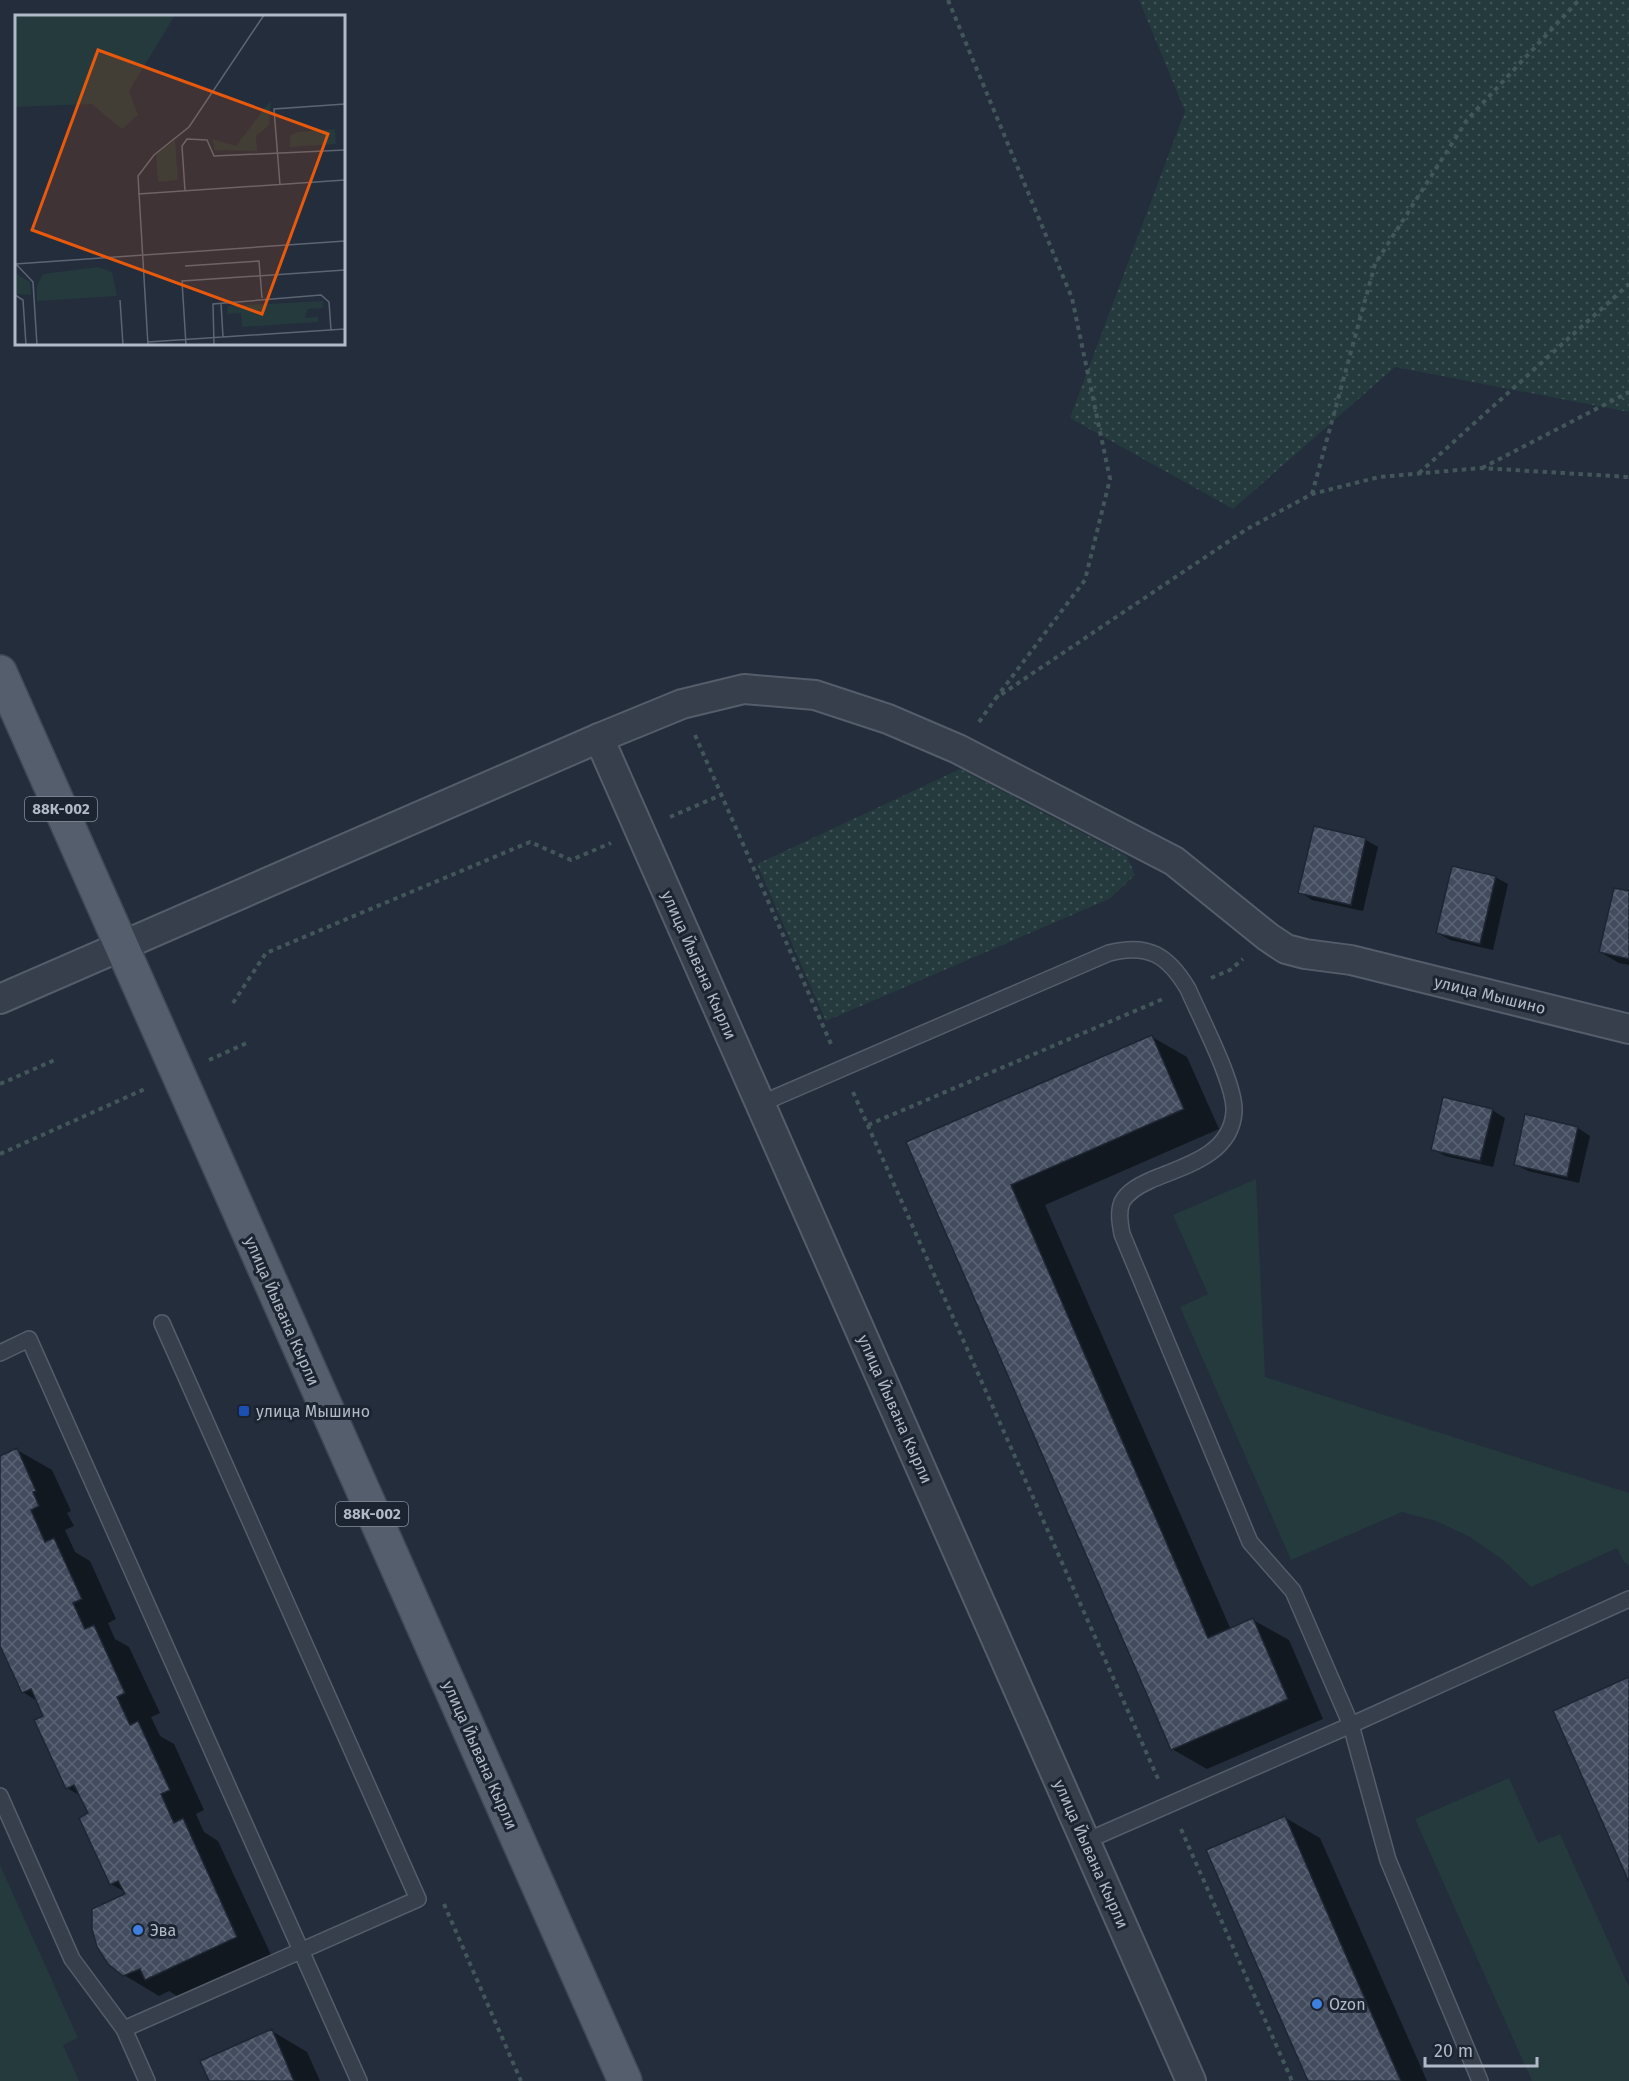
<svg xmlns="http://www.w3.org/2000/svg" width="1629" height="2081" font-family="'Fira Sans',sans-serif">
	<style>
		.grass { fill: url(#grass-dots) }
		.park { fill: #253a3d }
		.shadow { fill: #0007 }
		.building { fill: url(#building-cross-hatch); stroke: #1e2633; stroke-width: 1.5 }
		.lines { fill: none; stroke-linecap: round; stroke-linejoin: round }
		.service-casing { stroke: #555d6a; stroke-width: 18 }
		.minor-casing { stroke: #555d6a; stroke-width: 32 }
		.primary-casing { stroke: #404855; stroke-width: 36 }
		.path { stroke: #43575a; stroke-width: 4; stroke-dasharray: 4.5 4.5; stroke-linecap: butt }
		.service { stroke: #373f4c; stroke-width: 15 }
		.minor { stroke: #373f4c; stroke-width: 28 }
		.primary { stroke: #545e6c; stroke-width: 33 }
		.transit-dot { fill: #1a4fb4; stroke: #1c2431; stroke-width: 2 }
		.shop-dot { fill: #3f7fe0; stroke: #1c2431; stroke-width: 2 }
		.labels { text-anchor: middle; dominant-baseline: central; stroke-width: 6; stroke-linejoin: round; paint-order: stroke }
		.shield { fill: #1c2431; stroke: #858d9b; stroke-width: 1.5 }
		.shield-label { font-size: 15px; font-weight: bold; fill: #b2bac8 }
		.street-label { font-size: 16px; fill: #b2bac8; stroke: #1c2431 }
		.poi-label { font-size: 16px; fill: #b2bac8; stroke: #1c2431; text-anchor: start }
		.inset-road { fill: none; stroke: #5c6574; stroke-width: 1.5 }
		.view { fill: #e8590c; fill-opacity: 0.15; stroke: #e8590c; stroke-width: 3 }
		.inset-edge { fill: none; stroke: #b2bac8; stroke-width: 3 }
	</style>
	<defs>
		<pattern id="grass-dots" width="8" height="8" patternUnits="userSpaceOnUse" patternTransform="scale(1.5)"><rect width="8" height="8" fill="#253a3d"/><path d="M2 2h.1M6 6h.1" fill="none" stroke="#425458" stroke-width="1.8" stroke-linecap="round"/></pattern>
		<pattern id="building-cross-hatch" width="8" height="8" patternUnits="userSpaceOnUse" patternTransform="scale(1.5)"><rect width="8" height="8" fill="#424c5e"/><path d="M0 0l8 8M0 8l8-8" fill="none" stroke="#5b6474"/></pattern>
	</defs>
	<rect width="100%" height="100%" fill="#232d3c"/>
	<!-- grass -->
	<g class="grass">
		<polygon points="1139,0 1629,0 1629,412 1395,367 1233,509 1070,418 1185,111"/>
		<polygon points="960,769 1127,856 1135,875 1109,899 826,1021 757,864"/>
	</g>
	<!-- park -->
	<g class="park">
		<polygon points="1256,1179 1265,1377 1629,1493 1629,1565 1624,1562 1617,1548 1531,1587 1503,1560 1470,1537 1436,1521 1402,1512 1291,1560 1180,1307 1208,1294 1173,1215"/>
		<polygon points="1509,1778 1538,1843 1560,1834 1629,1987 1629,2081 1532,2081 1415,1819"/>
		<polygon points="0,1865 78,2038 63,2045 79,2081 0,2081"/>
	</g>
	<!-- shadow -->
	<g class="shadow">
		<polygon points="1315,828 1366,840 1378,847 1363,911 1312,900 1300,892"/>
		<polygon points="1495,877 1508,884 1493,950 1450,940 1438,933"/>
		<polygon points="1629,893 1629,965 1619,963 1600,952"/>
		<polygon points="1152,1037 1187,1057 1219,1129 1045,1205 1231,1630 1253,1620 1289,1640 1323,1719 1207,1769 1172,1749 908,1143"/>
		<polygon points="1492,1110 1505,1118 1493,1167 1445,1156 1433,1149"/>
		<polygon points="1526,1116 1578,1128 1590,1136 1579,1183 1528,1171 1515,1164"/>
		<polygon points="17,1450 52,1470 71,1511 67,1513 74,1526 65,1530 75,1552 90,1561 116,1619 108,1623 115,1639 129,1647 160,1713 151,1717 160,1736 174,1744 204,1810 196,1814 204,1832 218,1841 272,1957 182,1999 169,1991 159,1996 124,1975 127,1895 125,1892 111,1884 90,1814 81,1796 67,1788 45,1717 37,1701 23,1692 0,1643 0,1457"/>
		<polygon points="1284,1817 1320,1838 1427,2081 1309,2081"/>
		<polygon points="272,2031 307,2052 320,2081 210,2081"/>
	</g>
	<!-- building -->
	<g class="building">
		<polygon points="1314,826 1366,838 1351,905 1298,893"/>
		<polygon points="1452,866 1496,876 1480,944 1436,933"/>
		<polygon points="1614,888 1629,891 1629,959 1599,952"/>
		<polygon points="1152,1035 1184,1109 1011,1185 1208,1638 1253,1618 1288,1699 1171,1750 906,1142"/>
		<polygon points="1443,1097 1493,1109 1480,1161 1431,1150"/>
		<polygon points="1525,1114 1578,1127 1567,1177 1514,1165"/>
		<polygon points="17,1448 36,1491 33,1492 39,1506 31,1510 45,1542 54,1538 82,1599 73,1603 85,1629 94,1625 125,1693 117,1697 130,1725 138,1721 170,1790 161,1794 174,1823 183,1818 237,1937 145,1980 140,1969 123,1976 108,1964 97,1947 92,1929 92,1909 125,1894 118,1881 110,1885 79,1818 88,1813 74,1785 66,1789 34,1720 43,1716 31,1689 22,1693 0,1646 0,1456"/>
		<polygon points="1629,1677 1629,1882 1553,1711"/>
		<polygon points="1285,1816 1401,2081 1308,2081 1206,1850"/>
		<polygon points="272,2029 294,2081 209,2081 200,2061"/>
	</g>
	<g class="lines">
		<defs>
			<g id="service">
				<path d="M760 1104 1109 953C1148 943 1168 955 1188 989 1200 1017 1236 1085 1234 1112 1231 1155 1184 1166 1151 1180 1140 1185 1128 1191 1122 1202 1118 1212 1120 1223 1122 1234L1250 1542 1293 1591 1351 1725 1388 1860 1480 2081"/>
				<polyline points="0,1353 29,1339 359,2081"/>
				<polyline points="0,1796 72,1959 124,2029 147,2081"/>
				<polyline points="1086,1841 1351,1725 1629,1599"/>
				<polyline points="124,2029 418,1899 162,1323"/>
			</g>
			<g id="minor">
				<polyline points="599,738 1191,2081"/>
				<polyline points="0,999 599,738 682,704 744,689 815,695 888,719 958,749 1174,861 1268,937 1286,949 1305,954 1351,960 1629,1029"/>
			</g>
			<polyline id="primary" points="0,672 625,2081"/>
		</defs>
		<!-- service casing -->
		<use href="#service" class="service-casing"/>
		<!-- minor casing -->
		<use href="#minor" class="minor-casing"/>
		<!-- primary casing -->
		<use href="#primary" class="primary-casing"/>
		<!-- path -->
		<g class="path">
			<polyline points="948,0 1072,298 1110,479 1085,580 996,698"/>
			<polyline points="1482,468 1629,392"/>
			<polyline points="1419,473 1629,284"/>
			<polyline points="1312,494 1375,264 1467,120 1579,0"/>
			<polyline points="979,722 996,698 1247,529 1312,494 1379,477 1481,468 1629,477"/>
			<polyline points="695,735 831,1044"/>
			<polyline points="670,817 721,795"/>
			<polyline points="1211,978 1230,970 1243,959"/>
			<polyline points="233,1003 266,953 530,842 571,860 611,843"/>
			<polyline points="209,1060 249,1042"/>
			<polyline points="0,1084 57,1059"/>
			<polyline points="853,1092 1159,1781"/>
			<polyline points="868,1125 1163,999"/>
			<polyline points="0,1154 147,1088"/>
			<polyline points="1181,1829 1292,2081"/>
			<polyline points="444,1904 521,2081"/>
		</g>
		<!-- service -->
		<use href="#service" class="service"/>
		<!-- minor -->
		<use href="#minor" class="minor"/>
		<!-- primary -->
		<use href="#primary" class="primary"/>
	</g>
	<!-- markers -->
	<rect class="transit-dot" x="238" y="1405" width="12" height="12" rx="3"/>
	<g class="shop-dot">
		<circle cx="138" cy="1930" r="6"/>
		<circle cx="1317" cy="2004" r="6"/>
	</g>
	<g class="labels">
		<!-- shield labels -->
		<g class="shield">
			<rect x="25" y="797" width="72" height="24" rx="4.5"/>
			<rect x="336" y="1502" width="72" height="24" rx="4.5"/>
		</g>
		<g class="shield-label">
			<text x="61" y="809">88К-002</text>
			<text x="372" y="1514">88К-002</text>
		</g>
		<!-- street labels -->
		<g class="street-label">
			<text transform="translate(699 965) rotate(66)">улица Йывана Кырли</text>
			<text transform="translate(1490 995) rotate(14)">улица Мышино</text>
			<text transform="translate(282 1311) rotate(66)">улица Йывана Кырли</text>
			<text transform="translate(895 1409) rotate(66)">улица Йывана Кырли</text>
			<text transform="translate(480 1755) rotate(66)">улица Йывана Кырли</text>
			<text transform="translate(1091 1854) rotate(66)">улица Йывана Кырли</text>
		</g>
		<!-- poi labels -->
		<g class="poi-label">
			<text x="256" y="1411">улица Мышино</text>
			<text x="150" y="1930">Эва</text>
			<text x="1329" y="2004">Ozon</text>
		</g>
	</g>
	<!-- overview -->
	<g transform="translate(15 15)">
		<rect width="330" height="330" fill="#232d3c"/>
		<path d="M0 0H160L114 76 123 100 107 114 77 89 0 92ZM160 125 163 165 143 167 141 140ZM83 252 97 257 102 281 22 286V271L28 259ZM0 258 15 267 16 280 0 279Z" fill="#253a3d"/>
		<path d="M256 85 254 110 241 121 242 136 199 135 198 124 221 131ZM320 114 321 129 275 132V120L283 117ZM308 286V293L293 294 290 303 303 302V307L227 312 226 298 212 299 213 291Z" fill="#253a3d"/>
		<path class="inset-road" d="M265 170 259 94 330 89M170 176 167 131 172 124 192 125 199 141 330 135M123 179 330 165M0 249 330 226M1 249 18 267 22 330M170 251 244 246 247 283M0 280 8 285 11 330M105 285 108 330M206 288 208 322M133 327 330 314M133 330 123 161 139 140 174 112 249 0M171 330 167 266 330 255M199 330 198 289 306 280 314 287 316 315"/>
		<path class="view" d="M83 35 313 119 247 299 17 215Z"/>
		<rect width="330" height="330" class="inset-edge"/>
	</g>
	<!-- scale -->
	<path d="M1425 2057v9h112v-9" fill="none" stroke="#b2bac8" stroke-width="3"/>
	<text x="1434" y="2057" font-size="18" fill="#b2bac8" stroke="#1c2431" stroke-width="4.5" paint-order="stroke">20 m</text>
</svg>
